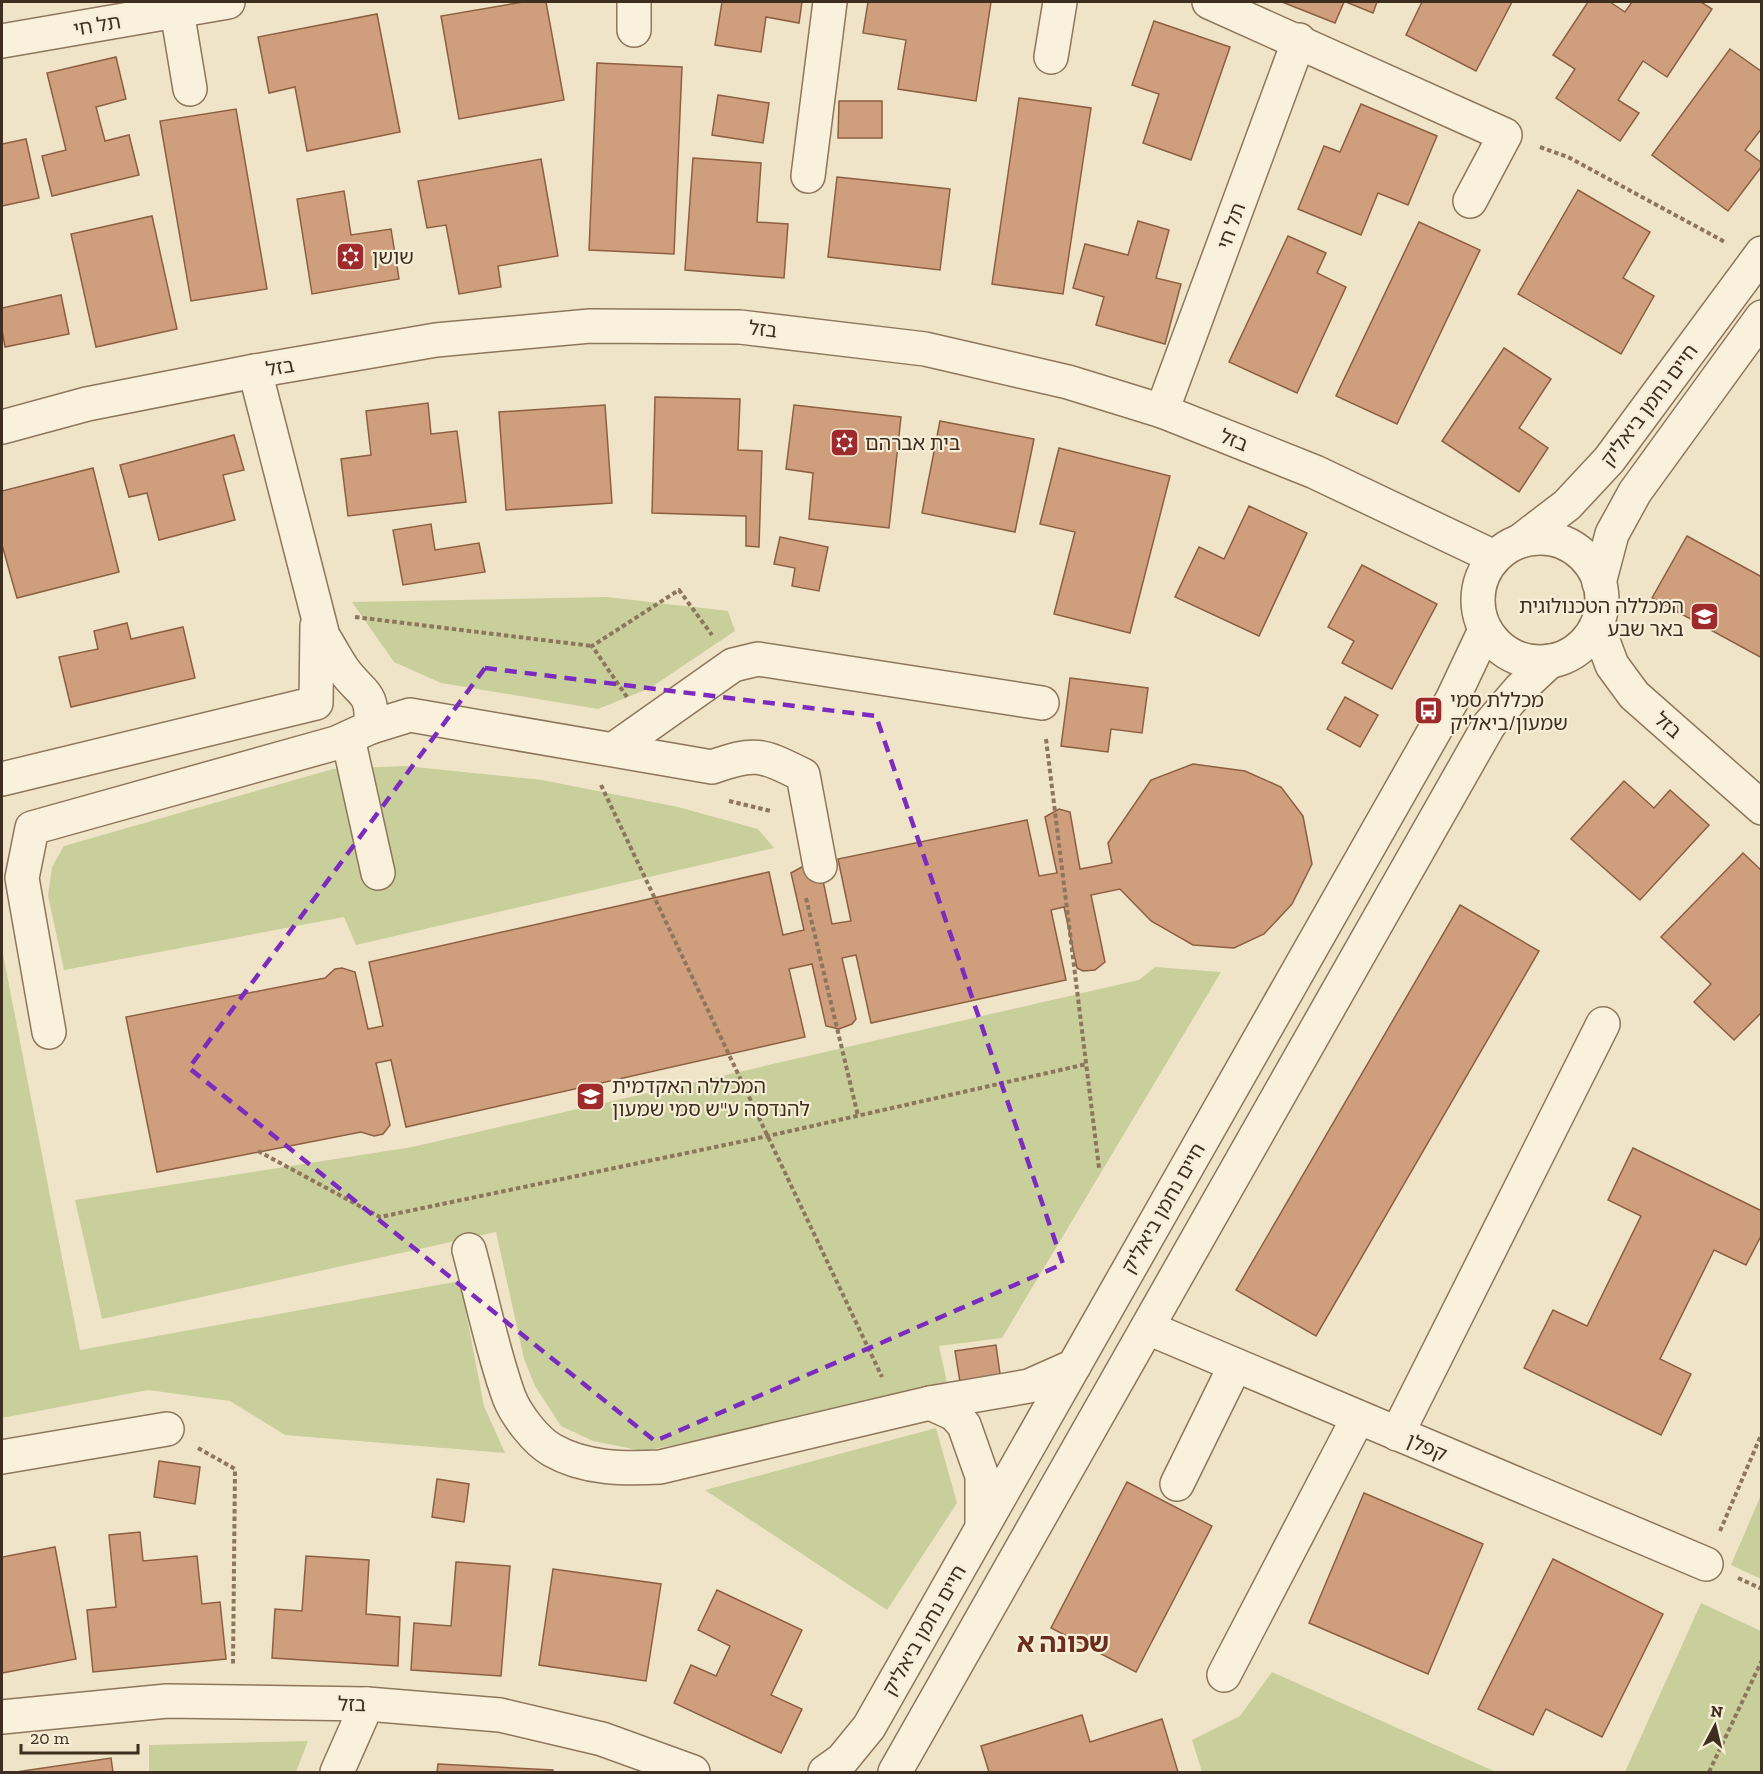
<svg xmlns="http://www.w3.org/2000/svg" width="1763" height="1774" font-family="'Zilla Slab','Noto Sans Hebrew',serif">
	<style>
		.green { fill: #c9cf9b }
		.building { fill: #cf9f7d; stroke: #8d5f41; stroke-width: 1.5 }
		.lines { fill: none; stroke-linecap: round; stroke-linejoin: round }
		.minor-casing { stroke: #8d765c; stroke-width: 36 }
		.path { stroke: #8d765c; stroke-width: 4; stroke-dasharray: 4.5 3; stroke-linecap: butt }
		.minor { stroke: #faf1dc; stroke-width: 33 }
		.marked { fill: none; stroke: #7b2cbf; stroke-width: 4.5; stroke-dasharray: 12 8; stroke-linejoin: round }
		.labels { text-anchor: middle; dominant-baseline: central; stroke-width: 4.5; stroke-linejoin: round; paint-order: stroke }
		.street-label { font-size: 20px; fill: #3d2e20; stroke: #f7eed8 }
		.poi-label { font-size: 20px; fill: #3d2e20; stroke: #f7eed8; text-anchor: start }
		.district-label { font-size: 26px; font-weight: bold; fill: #6b2e1e; stroke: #f7eed8 }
	</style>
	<rect width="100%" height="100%" fill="#f0e4c8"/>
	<!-- green -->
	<g class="green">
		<polygon points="607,597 728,611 735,631 650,688 598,709 441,683 394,662 352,602"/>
		<polygon points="405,766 542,780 678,807 758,829 774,848 356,945 344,917 64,970 48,896 52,867 64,846 333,769"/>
		<polygon points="2,949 80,1350 460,1281 484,1406 505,1453 285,1435 230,1401 148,1390 2,1418"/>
		<polygon points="1155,967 1221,972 1002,1338 939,1346 949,1392 643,1451 593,1441 561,1426 535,1386 524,1359 496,1232 102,1319 75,1200 412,1147 1139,980"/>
		<polygon points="936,1428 957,1503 887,1610 705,1490"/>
		<polygon points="1761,1495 1762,1579 1761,1579 1731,1565"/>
		<polygon points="1701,1603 1761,1631 1761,1772 1625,1772"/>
		<polygon points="1272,1672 1496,1772 1202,1772 1192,1740 1240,1716"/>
		<polygon points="308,1741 296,1772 149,1772 149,1745"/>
	</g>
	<!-- building -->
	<g class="building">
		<polygon points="523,2 546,2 564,100 459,119 441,16"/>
		<polygon points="722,2 802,2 799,23 766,17 761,52 715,45"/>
		<polygon points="868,2 991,2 976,101 898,89 906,40 863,33"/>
		<polygon points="1282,2 1344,2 1335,23"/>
		<polygon points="1346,2 1377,2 1373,13"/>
		<polygon points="1422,2 1512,2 1476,71 1406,35"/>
		<polygon points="1588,2 1610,2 1625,12 1632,2 1701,2 1712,9 1667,77 1643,61 1618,100 1639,113 1620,141 1556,98 1575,69 1553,55"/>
		<polygon points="377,14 400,132 307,151 295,87 269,93 258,37"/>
		<polygon points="1154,21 1230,47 1191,160 1143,143 1159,94 1132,85"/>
		<polygon points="1730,49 1762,72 1762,128 1745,150 1762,163 1762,166 1728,211 1652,155"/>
		<polygon points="116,57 126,99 96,107 105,141 129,135 139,175 52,196 42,156 66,150 47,73"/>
		<polygon points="597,63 682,67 674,254 589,250"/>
		<polygon points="718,95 769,103 763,143 712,135"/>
		<polygon points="1019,98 1091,108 1063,294 992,284"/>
		<polygon points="839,101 882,101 882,138 838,138"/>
		<polygon points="1361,104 1437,136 1408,205 1378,193 1361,235 1298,209 1324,146 1340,152"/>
		<polygon points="236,109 267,289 191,301 160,121"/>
		<polygon points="26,139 39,198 2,206 2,144"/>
		<polygon points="693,158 761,163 757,222 788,224 784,278 685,270"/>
		<polygon points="541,159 558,256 498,266 501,287 459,294 446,225 427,228 418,181"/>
		<polygon points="837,177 950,189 940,270 828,257"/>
		<polygon points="1578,190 1650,232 1623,278 1654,296 1621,354 1518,294"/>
		<polygon points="344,191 351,235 391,229 399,279 312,294 297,199"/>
		<polygon points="152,216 177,329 96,347 71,234"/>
		<polygon points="1138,221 1169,230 1156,278 1181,284 1165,344 1096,325 1104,297 1073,288 1085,244 1128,255"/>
		<polygon points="1419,222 1480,250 1397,424 1336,396"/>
		<polygon points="1288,236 1326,253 1317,273 1346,287 1297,393 1229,362"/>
		<polygon points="61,295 69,334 5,347 2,330 2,308"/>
		<polygon points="1504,348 1551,379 1519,428 1548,448 1519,492 1442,441"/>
		<polygon points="655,397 740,399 738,450 762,451 759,547 746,546 746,516 652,513"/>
		<polygon points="428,403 431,434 457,431 466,502 348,516 341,459 371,455 366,411"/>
		<polygon points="605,405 612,503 506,510 499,412"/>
		<polygon points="794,405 901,417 889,528 809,519 813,473 786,469"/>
		<polygon points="940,421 1034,439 1015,532 922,513"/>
		<polygon points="234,435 244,470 223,475 235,520 159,540 147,493 129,497 120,465"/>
		<polygon points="1059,448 1170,476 1130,633 1054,614 1075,532 1040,524"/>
		<polygon points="93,468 119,572 17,598 2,545 2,491"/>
		<polygon points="1249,506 1307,533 1259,636 1175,597 1199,547 1224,559"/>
		<polygon points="431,524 435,550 479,543 485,572 403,585 393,530"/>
		<polygon points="1687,536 1762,577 1762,658 1652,598"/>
		<polygon points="780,537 828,547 819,591 792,586 795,568 774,564"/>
		<polygon points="1362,565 1437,604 1392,689 1342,663 1354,641 1328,627"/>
		<polygon points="127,623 131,639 183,627 195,678 71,707 59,657 98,649 94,631"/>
		<polygon points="1070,678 1148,688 1142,733 1111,729 1108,752 1061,746"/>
		<polygon points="1345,697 1378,715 1360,747 1327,729"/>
		<polygon points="1193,764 1245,771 1281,787 1303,816 1312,864 1292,904 1264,934 1234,948 1193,945 1151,921 1120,889 1091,895 1105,962 1095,970 1083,971 1077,968 1064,907 1051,910 1066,980 871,1023 856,955 842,958 856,1019 852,1024 839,1029 826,1026 812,964 789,969 805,1037 406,1127 391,1060 376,1063 390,1125 383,1134 374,1136 361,1132 157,1172 126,1017 325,978 335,969 342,968 355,972 368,1029 383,1026 369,962 769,872 783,935 804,930 791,873 807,864 820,866 832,924 851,921 838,859 1027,820 1039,876 1057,873 1045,817 1059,809 1070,812 1080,869 1112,863 1108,843 1151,780"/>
		<polygon points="1624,781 1654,808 1670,790 1709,825 1640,900 1571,839"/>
		<polygon points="1743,853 1762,871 1762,1012 1734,1040 1694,1002 1711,984 1661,937"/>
		<polygon points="1460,905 1539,951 1316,1336 1236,1290"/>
		<polygon points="1633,1148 1762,1211 1762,1234 1746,1265 1714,1250 1660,1359 1691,1374 1661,1435 1524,1368 1553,1310 1587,1326 1641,1216 1608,1200"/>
		<polygon points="996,1345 1001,1381 961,1388 955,1351"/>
		<polygon points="159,1461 200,1467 195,1504 154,1497"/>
		<polygon points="437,1479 469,1484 464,1522 432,1517"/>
		<polygon points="1127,1482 1212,1526 1136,1672 1051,1628"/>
		<polygon points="1364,1493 1483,1544 1428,1674 1309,1623"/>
		<polygon points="140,1532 143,1561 197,1556 202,1604 220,1602 226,1659 93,1672 87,1610 116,1607 109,1535"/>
		<polygon points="55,1547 76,1659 2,1673 2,1557"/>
		<polygon points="306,1556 369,1560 366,1614 400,1617 398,1666 272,1658 275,1609 302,1611"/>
		<polygon points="1553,1559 1663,1614 1602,1737 1546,1709 1533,1735 1478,1709"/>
		<polygon points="456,1562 510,1566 501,1676 411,1670 414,1623 451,1626"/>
		<polygon points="553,1569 661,1584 646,1681 539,1665"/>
		<polygon points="717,1590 802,1630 771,1695 802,1709 781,1753 674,1703 691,1665 716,1676 730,1646 698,1630"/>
		<polygon points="1082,1715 1090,1742 1162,1719 1178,1772 989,1772 981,1746"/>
		<polygon points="111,1758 113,1772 16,1772"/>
		<polygon points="438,1764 553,1770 553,1772 437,1772"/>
	</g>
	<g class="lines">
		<defs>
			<g id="minor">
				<polyline points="634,2 634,30"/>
				<polyline points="1209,2 1505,135 1470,201"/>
				<polyline points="177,11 190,89"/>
				<polyline points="2,41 228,2"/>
				<polyline points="1051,57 1060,2"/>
				<polyline points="808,176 830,2"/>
				<polyline points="1162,411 1299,40"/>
				<polyline points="2,427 87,404 255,371 436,340 590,326 740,327 925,349 1068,382 1162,411 1315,472 1494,557"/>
				<circle cx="1540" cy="600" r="62"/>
				<polyline points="1520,541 1567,505 1609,460 1762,253"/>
				<polyline points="1599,583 1612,534 1635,492 1762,317"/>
				<polyline points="1597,625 1612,665 1634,695 1762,808"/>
				<path d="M371 727 410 715 712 767C756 751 762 755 803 775L820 866"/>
				<polyline points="348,738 378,873"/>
				<polyline points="614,749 733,665 758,659 1042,703"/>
				<polyline points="2,779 316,703 317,626"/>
				<path d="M49 1032 22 878 32 828 336 743 371 727C373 689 362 696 343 669 336 659 330 647 323 636L255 371"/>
				<path d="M469 1250C482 1298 492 1350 509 1397 516 1415 536 1441 552 1450 585 1469 625 1469 660 1467L930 1403 1029 1386 1074 1366"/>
				<polyline points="1148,1328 1706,1564"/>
				<polyline points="930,1403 954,1414 964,1425 982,1476 982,1526"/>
				<polyline points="1397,1434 1603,1024"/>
				<polyline points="2,1457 167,1429"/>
				<polyline points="1177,1484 1235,1366"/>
				<polyline points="1224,1675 1358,1418"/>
				<polyline points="2,1717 167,1701 367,1704 500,1715 602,1739 693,1772"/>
				<polyline points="337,1772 367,1704"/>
				<polyline points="825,1772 842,1760 869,1727 1452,700 1485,630"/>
				<polyline points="895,1772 1489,725 1520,689 1550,661"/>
			</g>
		</defs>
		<!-- minor casing -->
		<use href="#minor" class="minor-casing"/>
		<!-- path -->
		<g class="path">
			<polyline points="1540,147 1568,157 1725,242"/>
			<polyline points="355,617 592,646"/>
			<polyline points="627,697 592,646 679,590 712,635"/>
			<polyline points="1046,739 1099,1168"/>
			<polyline points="601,785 882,1377"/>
			<polyline points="729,801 771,811"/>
			<polyline points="806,898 858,1116"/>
			<polyline points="258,1151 380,1217 768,1136 1087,1064"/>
			<polyline points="198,1448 235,1469 233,1665"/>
			<polyline points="1720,1531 1762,1433"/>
			<polyline points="1738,1578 1762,1589"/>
			<polyline points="1709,1772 1762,1660"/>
		</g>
		<!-- minor -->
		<use href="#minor" class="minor"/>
	</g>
	<!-- marked area -->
	<path class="marked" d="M485 668 876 716 1063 1264 655 1441 189 1068Z"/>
	<!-- icons -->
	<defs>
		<symbol id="synagogue-square" viewBox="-11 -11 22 22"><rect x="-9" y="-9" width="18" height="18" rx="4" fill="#9e2a2b" stroke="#f7eed8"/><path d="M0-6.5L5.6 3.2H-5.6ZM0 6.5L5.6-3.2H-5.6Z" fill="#fff"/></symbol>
		<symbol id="university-square" viewBox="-11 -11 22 22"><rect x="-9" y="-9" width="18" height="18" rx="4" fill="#9e2a2b" stroke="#f7eed8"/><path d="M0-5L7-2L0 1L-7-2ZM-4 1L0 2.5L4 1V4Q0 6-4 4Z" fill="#fff"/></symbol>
		<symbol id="bus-square" viewBox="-11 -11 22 22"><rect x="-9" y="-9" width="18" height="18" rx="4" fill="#9e2a2b" stroke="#f7eed8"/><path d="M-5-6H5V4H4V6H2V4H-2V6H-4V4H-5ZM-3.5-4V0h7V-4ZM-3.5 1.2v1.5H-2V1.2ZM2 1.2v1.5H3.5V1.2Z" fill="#fff"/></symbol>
	</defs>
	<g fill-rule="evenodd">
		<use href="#synagogue-square" x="334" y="240" width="33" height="33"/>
		<use href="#synagogue-square" x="828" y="426" width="33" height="33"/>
		<use href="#university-square" x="1688" y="600" width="33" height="33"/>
		<use href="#bus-square" x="1412" y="694" width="33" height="33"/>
		<use href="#university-square" x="574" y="1080" width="33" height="33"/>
	</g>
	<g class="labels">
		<!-- street labels -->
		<g class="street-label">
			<text transform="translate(97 25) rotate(-10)">תל חי</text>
			<text transform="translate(1231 226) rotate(-70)">תל חי</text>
			<text transform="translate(763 329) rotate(7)">בזל</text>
			<text transform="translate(280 367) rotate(-10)">בזל</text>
			<text transform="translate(1649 405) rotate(-53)">חיים נחמן ביאליק</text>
			<text transform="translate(1234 440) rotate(22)">בזל</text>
			<text transform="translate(1668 725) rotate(41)">בזל</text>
			<text transform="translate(1163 1208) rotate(-60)">חיים נחמן ביאליק</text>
			<text transform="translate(1427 1447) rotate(23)">קפלן</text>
			<text transform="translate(924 1630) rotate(-60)">חיים נחמן ביאליק</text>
			<text transform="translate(352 1704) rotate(2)">בזל</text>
		</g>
		<!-- poi labels -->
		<g class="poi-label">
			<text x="372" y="257">שושן</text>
			<text x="865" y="443">בית אברהם</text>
			<text x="1684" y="606" text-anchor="end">המכללה הטכנולוגית<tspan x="1684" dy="23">באר שבע</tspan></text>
			<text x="1450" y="700">מכללת סמי<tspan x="1450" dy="23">שמעון/ביאליק</tspan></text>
			<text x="612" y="1086">המכללה האקדמית<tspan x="612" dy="23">להנדסה ע"ש סמי שמעון</tspan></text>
		</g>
		<!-- district labels -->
		<g class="district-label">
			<text x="1063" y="1643">שכונה א</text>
		</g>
	</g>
	<!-- border -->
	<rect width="1763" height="1774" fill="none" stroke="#3d2e20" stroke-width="6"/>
	<!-- north arrow -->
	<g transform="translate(1715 1726) rotate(7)" stroke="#f7eed8" stroke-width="4.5" paint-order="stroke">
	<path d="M0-4.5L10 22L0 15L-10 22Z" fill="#3d2e20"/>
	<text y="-9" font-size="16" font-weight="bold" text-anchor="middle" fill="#3d2e20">N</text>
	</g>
	<!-- scale -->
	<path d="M21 1744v9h117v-9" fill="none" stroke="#3d2e20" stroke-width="3"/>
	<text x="30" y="1744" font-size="18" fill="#3d2e20" stroke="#f7eed8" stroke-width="4.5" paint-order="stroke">20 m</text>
</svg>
